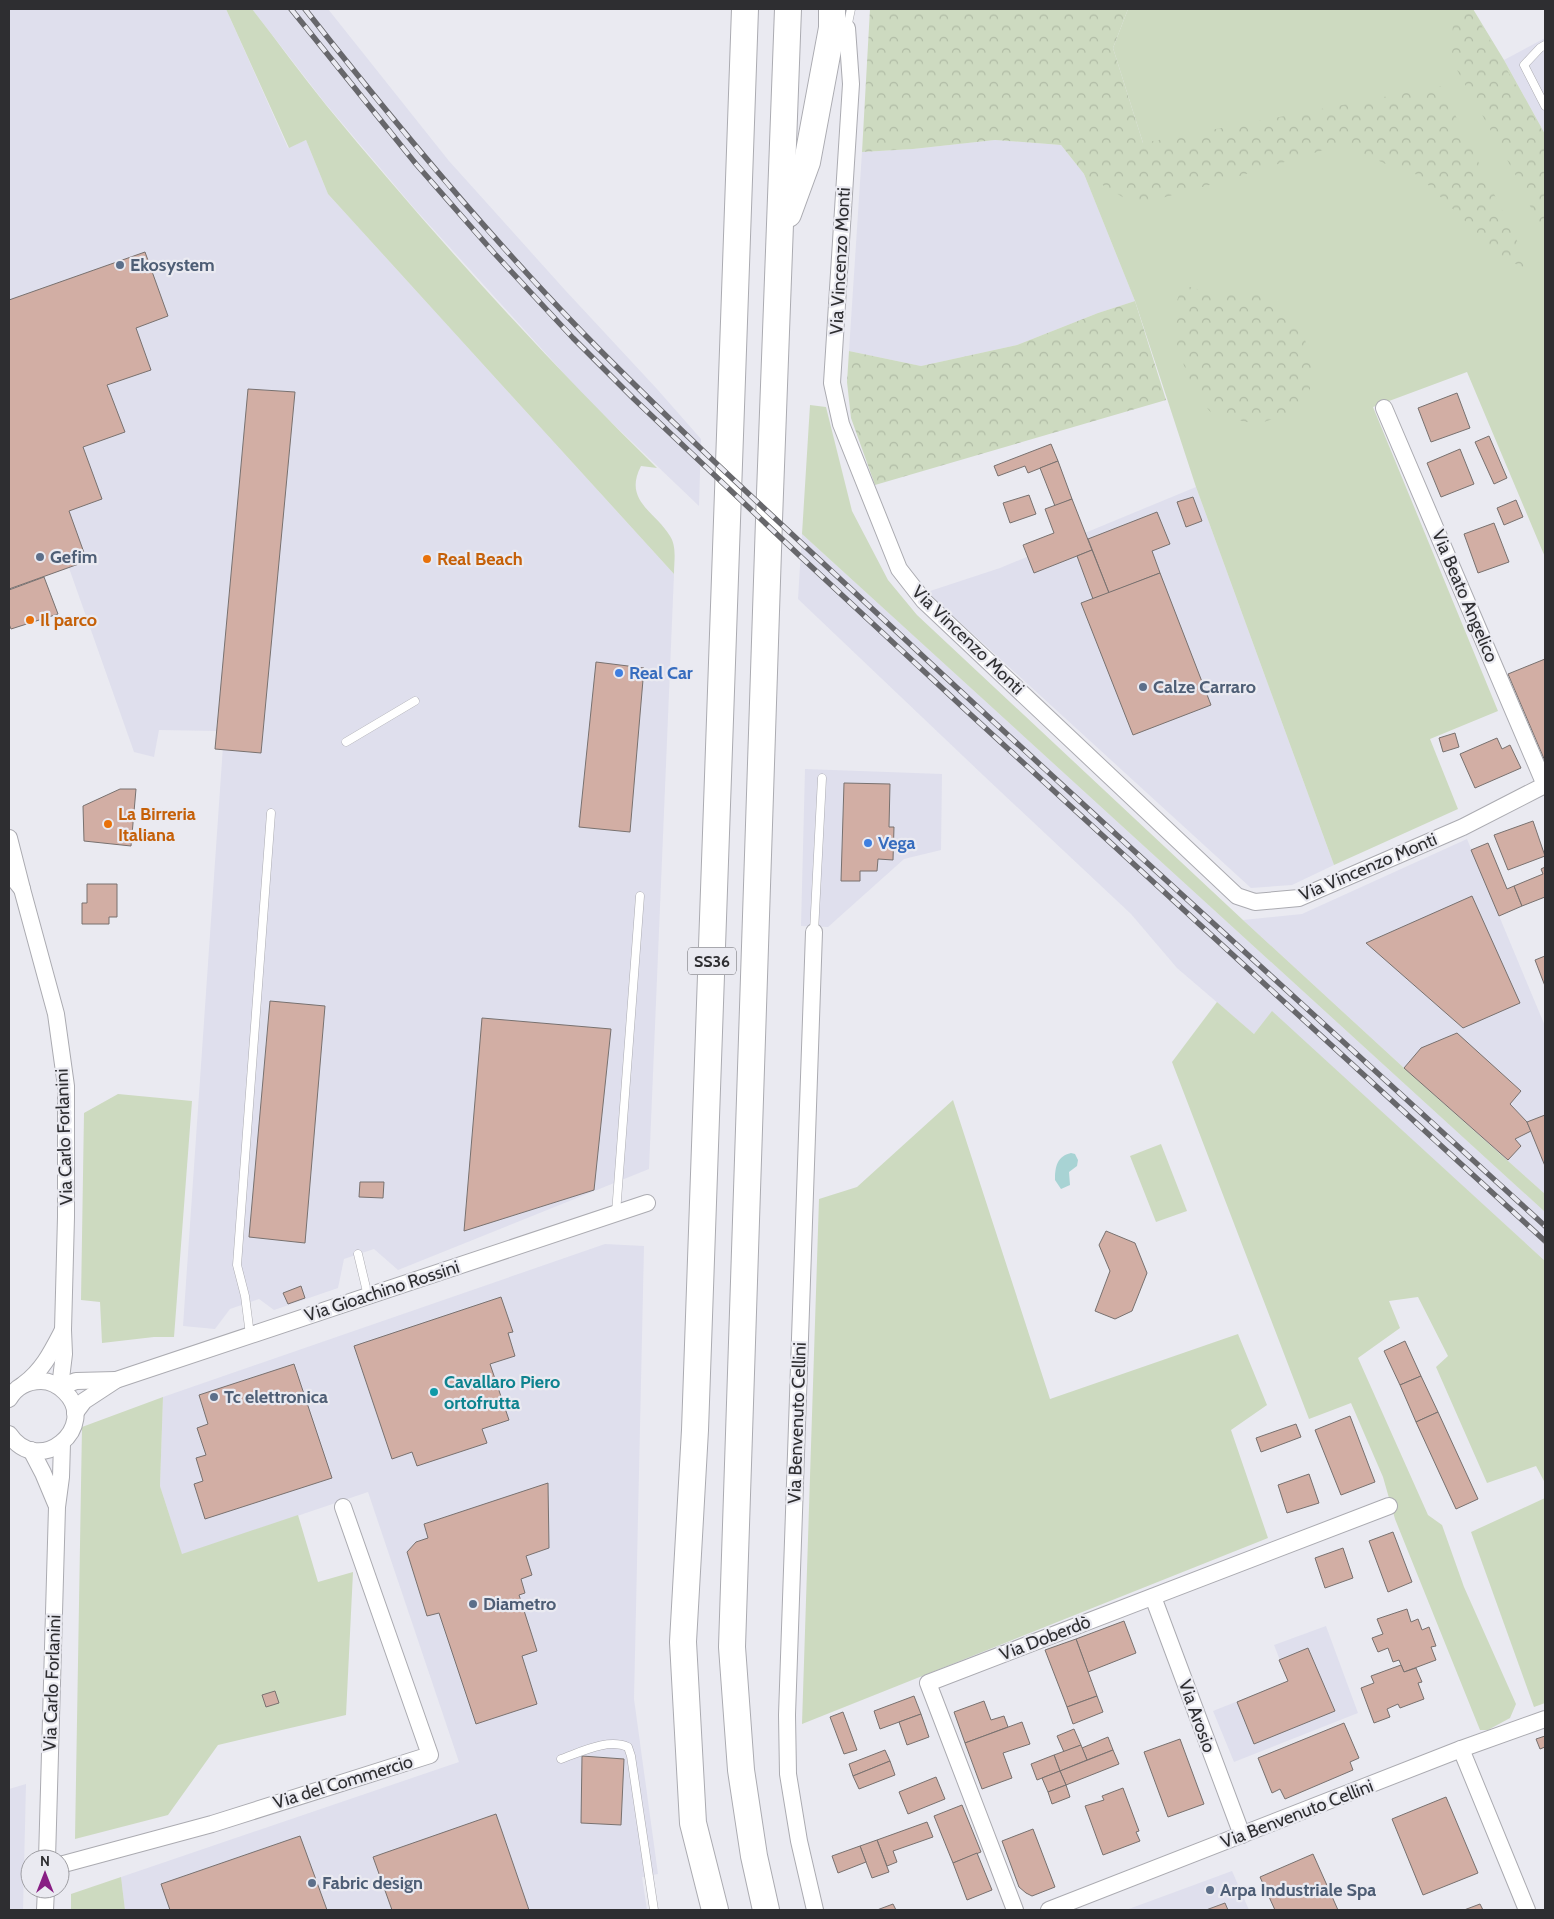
<svg xmlns="http://www.w3.org/2000/svg" width="1554" height="1919" font-family="Cabin,sans-serif">
	<style>
		.built { fill: #dfdfed }
		.green { fill: #cddac0 }
		.forest { fill: url(#forest-crowns) }
		.water { fill: #a8d3d4 }
		.building { fill: #d2aea4; stroke: #78716f }
		.lines { fill: none; stroke-linecap: round; stroke-linejoin: round }
		.service-casing { stroke: #ababb1; stroke-width: 9 }
		.minor-casing { stroke: #ababb1; stroke-width: 18 }
		.trunk-casing { stroke: #ababb1; stroke-width: 28 }
		.service { stroke: #fff; stroke-width: 8 }
		.minor { stroke: #fff; stroke-width: 16 }
		.trunk { stroke: #fff; stroke-width: 26 }
		.rail-casing { stroke: #67676b; stroke-width: 5.5 }
		.rail { stroke: #eaeaf1; stroke-width: 4; stroke-dasharray: 11; stroke-linecap: butt }
		.service-dot { fill: #5c6f8a; stroke: #eaeaf1; stroke-width: 2 }
		.food-dot { fill: #e8710a; stroke: #eaeaf1; stroke-width: 2 }
		.shop-dot { fill: #3f7fe0; stroke: #eaeaf1; stroke-width: 2 }
		.culture-dot { fill: #0f9aa8; stroke: #eaeaf1; stroke-width: 2 }
		.labels { text-anchor: middle; dominant-baseline: central; stroke-width: 4.5; stroke-linejoin: round; paint-order: stroke }
		.shield { fill: #eaeaf1; stroke: #66666b; stroke-width: 1 }
		.shield-label { font-size: 16px; font-weight: bold; fill: #2e2e31 }
		.street-label { font-size: 18px; fill: #2e2e31; stroke: #eaeaf1 }
		.service-label { font-size: 18px; font-weight: bold; fill: #4e5e75; stroke: #eaeaf1; text-anchor: start }
		.food-label { font-size: 18px; font-weight: bold; fill: #c56008; stroke: #eaeaf1; text-anchor: start }
		.shop-label { font-size: 18px; font-weight: bold; fill: #366cbe; stroke: #eaeaf1; text-anchor: start }
		.culture-label { font-size: 18px; font-weight: bold; fill: #0d838f; stroke: #eaeaf1; text-anchor: start }
	</style>
	<defs>
		<pattern id="forest-crowns" width="20" height="18" patternUnits="userSpaceOnUse" patternTransform="scale(1.25)"><rect width="20" height="18" fill="#cddac0"/><path d="M2 6a3 3 0 1 1 6 0M12 15a3 3 0 1 1 6 0" fill="none" stroke="#b0bba5"/></pattern>
	</defs>
	<rect width="100%" height="100%" fill="#eaeaf1"/>
	<!-- built -->
	<g class="built">
		<polygon points="9,9 226,9 288,148 306,140 328,194 674,574 649,1169 398,1270 374,1249 344,1259 338,1288 274,1310 259,1299 230,1309 215,1329 183,1326 245,427 217,731 159,730 154,757 134,752 69,568 9,589"/>
		<polygon points="252,9 328,9 449,161 565,290 657,389 701,439 699,506 588,400 414,208 325,103"/>
		<polygon points="1545,38 1545,134 1504,60"/>
		<polygon points="995,140 1061,145 1084,174 1135,301 1098,313 1017,345 921,366 849,351 862,152 913,149"/>
		<polygon points="1196,487 1334,865 1292,885 1251,888 927,592 1000,568"/>
		<polygon points="802,534 1545,1212 1545,1261 1272,1012 1254,1034 1177,968 1131,914 984,776 798,599"/>
		<polygon points="805,769 942,774 941,850 904,859 828,927 801,926"/>
		<polygon points="1467,839 1545,1026 1545,1194 1404,1068 1243,920 1302,914"/>
		<polygon points="605,1244 644,1246 634,1699 658,1874 642,1877 647,1910 125,1910 121,1877 459,1762 368,1492 182,1555 160,1486 163,1397"/>
		<polygon points="1326,1626 1358,1713 1234,1762 1213,1711 1288,1681 1274,1645"/>
		<polygon points="26,1784 23,1910 9,1910 9,1789"/>
		<polygon points="1232,1871 1249,1910 1126,1910"/>
	</g>
	<!-- green -->
	<g class="green">
		<path d="M226 9H252C277 41 300 73 326 105 430 231 540 353 657 468L641 466C623 501 655 511 670 536 677 547 674 561 674 574L328 194 306 140 289 148Z"/>
		<polygon points="1128,9 1473,9 1504,60 1545,134 1545,557 1467,372 1373,407 1498,711 1430,739 1458,809 1334,865 1196,487 1135,301 1084,174 1143,143 1113,48"/>
		<polygon points="810,405 826,407 852,511 888,580 917,615 1243,920 1404,1068 1545,1194 1545,1212 802,534"/>
		<polygon points="1217,1002 1254,1034 1272,1011 1545,1261 1545,1483 1536,1466 1487,1483 1436,1367 1448,1356 1418,1297 1389,1301 1400,1328 1358,1358 1428,1515 1442,1525 1464,1587 1516,1704 1510,1718 1488,1730 1480,1730 1395,1519 1383,1477 1351,1403 1309,1419 1172,1062"/>
		<polygon points="118,1094 192,1101 174,1337 154,1337 102,1343 100,1302 81,1300 84,1113"/>
		<polygon points="953,1100 1050,1399 1238,1334 1267,1405 1231,1430 1268,1538 802,1724 819,1199 857,1187"/>
		<polygon points="1161,1144 1187,1211 1156,1222 1130,1156"/>
		<polygon points="163,1397 160,1486 182,1554 298,1515 318,1582 353,1572 346,1715 218,1745 168,1815 75,1839 82,1427"/>
		<polygon points="1545,1498 1545,1703 1534,1707 1471,1532"/>
		<polygon points="121,1877 125,1910 71,1910 71,1894"/>
	</g>
	<!-- forest -->
	<g class="forest">
		<polygon points="870,9 1128,9 1113,48 1143,143 1441,86 1532,271 1504,259 1418,175 1390,166 1343,144 1217,183 1136,205 1084,174 1061,145 995,140 913,149 862,152"/>
		<polygon points="1453,9 1472,9 1545,136 1545,240 1520,183 1452,61"/>
		<polygon points="1182,285 1220,295 1257,291 1299,319 1315,374 1303,409 1258,424 1214,416 1196,395 1179,353 1171,320"/>
		<polygon points="1135,301 1166,400 875,485 851,418 847,382 849,351 921,366 1017,345 1098,313"/>
	</g>
	<!-- water -->
	<path class="water" d="M1071 1153 1075 1154 1078 1160 1077 1166 1069 1172 1070 1185 1061 1189 1055 1180C1055 1167 1057 1156 1071 1153Z"/>
	<!-- building -->
	<g class="building">
		<polygon points="145,252 168,316 136,328 151,370 107,385 125,432 83,447 102,499 69,511 87,561 9,589 9,300"/>
		<polygon points="248,389 295,392 261,753 215,749"/>
		<polygon points="1457,393 1470,428 1431,442 1418,408"/>
		<polygon points="1489,436 1507,478 1494,484 1475,442"/>
		<polygon points="1051,444 1058,461 1028,473 1025,466 998,476 994,466"/>
		<polygon points="1460,449 1474,484 1441,497 1427,463"/>
		<polygon points="1058,461 1072,499 1055,506 1040,468"/>
		<polygon points="1029,495 1036,514 1010,523 1003,503"/>
		<polygon points="1193,497 1202,521 1186,527 1177,502"/>
		<polygon points="1072,499 1092,550 1034,573 1023,545 1054,533 1045,509"/>
		<polygon points="1516,500 1523,517 1504,525 1497,508"/>
		<polygon points="1157,512 1170,544 1152,551 1160,573 1109,593 1088,539"/>
		<polygon points="1494,523 1509,562 1478,573 1464,534"/>
		<polygon points="1092,550 1109,593 1093,599 1077,556"/>
		<polygon points="1160,573 1211,705 1133,735 1081,603"/>
		<polygon points="44,577 58,614 11,629 9,624 9,590"/>
		<polygon points="1545,659 1545,761 1508,674"/>
		<polygon points="596,662 644,668 630,832 579,827"/>
		<polygon points="1455,733 1459,747 1443,752 1439,738"/>
		<polygon points="1497,738 1502,749 1510,745 1521,768 1475,788 1460,754"/>
		<polygon points="844,783 890,784 889,827 894,827 893,860 878,859 877,871 860,871 860,881 841,881"/>
		<polygon points="120,789 136,789 131,846 84,841 83,806"/>
		<polygon points="1533,821 1545,856 1508,870 1494,835"/>
		<polygon points="1488,843 1507,889 1514,886 1522,906 1499,916 1471,850"/>
		<polygon points="1545,867 1545,897 1522,906 1514,886 1543,874 1541,869"/>
		<polygon points="87,884 117,884 117,917 109,917 109,924 82,924 82,903 87,903"/>
		<polygon points="1472,896 1520,1003 1463,1028 1366,943"/>
		<polygon points="1545,956 1545,986 1535,960"/>
		<polygon points="270,1001 325,1006 305,1243 249,1237"/>
		<polygon points="482,1018 611,1029 594,1190 464,1231"/>
		<polygon points="1457,1033 1521,1091 1510,1104 1527,1122 1531,1131 1515,1139 1521,1146 1508,1160 1404,1068 1421,1048"/>
		<polygon points="1545,1115 1545,1166 1527,1122"/>
		<polygon points="360,1182 384,1182 383,1198 359,1197"/>
		<polygon points="1106,1231 1135,1243 1147,1273 1132,1311 1115,1319 1095,1311 1110,1271 1099,1245"/>
		<polygon points="301,1286 305,1298 288,1304 283,1293"/>
		<polygon points="501,1297 513,1332 508,1333 515,1356 490,1364 509,1420 482,1429 487,1443 417,1466 412,1452 392,1459 354,1346"/>
		<polygon points="1405,1341 1421,1376 1400,1385 1384,1351"/>
		<polygon points="294,1364 332,1478 205,1519 194,1484 203,1481 196,1458 206,1455 197,1428 208,1424 199,1395"/>
		<polygon points="1421,1376 1438,1412 1416,1422 1400,1385"/>
		<polygon points="1438,1412 1478,1499 1456,1509 1416,1422"/>
		<polygon points="1350,1416 1375,1482 1341,1495 1315,1430"/>
		<polygon points="1296,1424 1301,1437 1261,1452 1256,1438"/>
		<polygon points="1309,1474 1319,1503 1287,1513 1278,1485"/>
		<polygon points="548,1483 549,1548 526,1556 532,1575 521,1579 525,1593 519,1595 537,1651 522,1656 537,1704 476,1724 439,1613 427,1616 407,1552 416,1542 428,1538 424,1524"/>
		<polygon points="1393,1532 1412,1582 1388,1592 1369,1541"/>
		<polygon points="1343,1548 1353,1578 1325,1588 1315,1558"/>
		<polygon points="1407,1609 1411,1622 1418,1619 1422,1630 1429,1627 1436,1646 1431,1647 1436,1660 1404,1672 1399,1660 1393,1662 1388,1648 1378,1652 1372,1638 1383,1634 1377,1619"/>
		<polygon points="1124,1621 1136,1653 1088,1672 1076,1639"/>
		<polygon points="1076,1639 1097,1696 1067,1707 1045,1650"/>
		<polygon points="1308,1648 1335,1711 1254,1744 1237,1702 1288,1681 1279,1660"/>
		<polygon points="1401,1665 1404,1672 1416,1668 1422,1682 1418,1683 1424,1699 1400,1708 1398,1704 1387,1709 1390,1717 1374,1723 1361,1688 1374,1683 1371,1676"/>
		<polygon points="275,1691 279,1703 266,1707 262,1695"/>
		<polygon points="914,1696 921,1714 880,1729 874,1711"/>
		<polygon points="1097,1696 1103,1712 1073,1724 1067,1707"/>
		<polygon points="984,1701 991,1720 1004,1716 1008,1727 965,1743 954,1712"/>
		<polygon points="843,1712 857,1750 844,1754 830,1717"/>
		<polygon points="921,1714 929,1737 907,1745 899,1722"/>
		<polygon points="1022,1722 1030,1744 1003,1753 1012,1778 982,1789 965,1743"/>
		<polygon points="1344,1723 1359,1758 1350,1762 1353,1770 1285,1799 1280,1789 1272,1793 1258,1758"/>
		<polygon points="1074,1729 1081,1745 1064,1752 1057,1736"/>
		<polygon points="1545,1736 1545,1747 1540,1749 1536,1739"/>
		<polygon points="1108,1737 1113,1750 1087,1760 1082,1748"/>
		<polygon points="1180,1739 1204,1804 1168,1817 1144,1752"/>
		<polygon points="1081,1745 1087,1760 1060,1771 1054,1755"/>
		<polygon points="885,1750 890,1761 853,1776 849,1764"/>
		<polygon points="1113,1750 1119,1764 1066,1785 1060,1771"/>
		<polygon points="1054,1755 1060,1771 1037,1780 1031,1764"/>
		<polygon points="582,1756 624,1759 621,1825 581,1823"/>
		<polygon points="890,1761 895,1775 859,1789 853,1776"/>
		<polygon points="1060,1771 1066,1785 1048,1792 1042,1778"/>
		<polygon points="936,1777 945,1799 908,1814 899,1792"/>
		<polygon points="1066,1785 1070,1797 1052,1804 1048,1792"/>
		<polygon points="1123,1788 1139,1831 1136,1832 1140,1841 1103,1855 1085,1806 1104,1800 1102,1796"/>
		<polygon points="1446,1797 1478,1873 1423,1895 1392,1819"/>
		<polygon points="962,1805 981,1852 953,1863 934,1816"/>
		<polygon points="496,1814 529,1910 392,1910 373,1857"/>
		<polygon points="927,1822 933,1837 893,1851 897,1862 887,1866 877,1840"/>
		<polygon points="1033,1829 1055,1887 1032,1896 1026,1893 1019,1887 1002,1841"/>
		<polygon points="300,1836 327,1910 170,1910 161,1884"/>
		<polygon points="877,1840 889,1872 872,1878 860,1846"/>
		<polygon points="860,1846 866,1862 838,1873 832,1856"/>
		<polygon points="977,1853 992,1890 967,1900 953,1863"/>
		<polygon points="1313,1854 1338,1910 1275,1910 1260,1877"/>
		<polygon points="1225,1903 1228,1910 1206,1910"/>
		<polygon points="893,1904 896,1910 877,1910"/>
		<polygon points="1480,1904 1483,1910 1464,1910"/>
	</g>
	<g class="lines">
		<defs>
			<g id="service">
				<polyline points="847,28 851,9"/>
				<polyline points="1545,45 1540,48 1524,65 1545,106"/>
				<polyline points="346,742 415,701"/>
				<polyline points="814,932 822,778"/>
				<polyline points="616,1213 640,896"/>
				<polyline points="358,1254 368,1296"/>
				<polyline points="250,1335 245,1296 237,1265 271,813"/>
				<path d="M561 1759C581 1752 608 1738 628 1747L631 1756 654 1910"/>
			</g>
			<g id="minor">
				<polyline points="847,28 851,84 832,383 841,424 899,569 924,601 1237,896 1255,902 1299,898 1463,827 1545,785"/>
				<polyline points="1384,408 1545,785"/>
				<polyline points="9,838 22,889 9,873"/>
				<polyline points="22,889 56,1014 66,1086 66,1217 63,1330 64,1354 60,1387"/>
				<polyline points="814,932 787,1715 788,1774 799,1841 815,1910"/>
				<path d="M24 1384C43 1370 52 1351 63 1330"/>
				<polyline points="60,1387 76,1381 116,1380"/>
				<path d="M9 1399C16 1387 27 1381 41 1381 50 1381 58 1385 65 1392 100 1426 39 1479 9 1434"/>
				<polyline points="75,1413 84,1401 116,1380 647,1203"/>
				<polyline points="31,1450 43,1473 56,1504"/>
				<polyline points="1153,1597 1242,1835"/>
				<polyline points="1461,1749 1527,1910"/>
				<polyline points="47,1859 57,1507 61,1477 62,1443"/>
				<polyline points="60,1865 212,1824 430,1755 343,1507"/>
				<polyline points="45,1910 46,1889"/>
				<polyline points="1015,1910 928,1683 1389,1506"/>
				<polyline points="1049,1910 1461,1749 1545,1719"/>
			</g>
			<g id="trunk">
				<polyline points="788,214 807,162 832,28 832,9"/>
				<polyline points="715,1910 693,1823 683,1642 695,1430 745,9"/>
				<polyline points="766,1910 754,1856 741,1770 732,1647 769,520 788,9"/>
			</g>
		</defs>
		<!-- service casing -->
		<use href="#service" class="service-casing"/>
		<!-- minor casing -->
		<use href="#minor" class="minor-casing"/>
		<!-- trunk casing -->
		<use href="#trunk" class="trunk-casing"/>
		<!-- service -->
		<use href="#service" class="service"/>
		<!-- minor -->
		<use href="#minor" class="minor"/>
		<!-- trunk -->
		<use href="#trunk" class="trunk"/>
		<defs>
			<g id="rail">
				<polyline points="291,9 416,164 494,253 573,338 634,399 801,557 970,714 1545,1241"/>
				<path d="M305 9C393 121 484 231 584 334 694 446 811 551 926 659 1131 850 1339 1037 1545 1226"/>
			</g>
		</defs>
		<!-- rail casing -->
		<use href="#rail" class="rail-casing"/>
		<!-- rail -->
		<use href="#rail" class="rail"/>
	</g>
	<!-- markers -->
	<g class="service-dot">
		<circle cx="120" cy="265" r="5"/>
		<circle cx="40" cy="557" r="5"/>
		<circle cx="1143" cy="687" r="5"/>
		<circle cx="214" cy="1397" r="5"/>
		<circle cx="473" cy="1604" r="5"/>
		<circle cx="312" cy="1883" r="5"/>
		<circle cx="1210" cy="1890" r="5"/>
	</g>
	<g class="food-dot">
		<circle cx="427" cy="559" r="5"/>
		<circle cx="30" cy="620" r="5"/>
		<circle cx="108" cy="824" r="5"/>
	</g>
	<g class="shop-dot">
		<circle cx="619" cy="673" r="5"/>
		<circle cx="868" cy="843" r="5"/>
	</g>
	<circle class="culture-dot" cx="434" cy="1392" r="5"/>
	<g class="labels">
		<!-- shield labels -->
		<rect class="shield" x="688" y="947.5" width="48" height="27" rx="4"/>
		<g class="shield-label">
			<text x="712" y="961">SS36</text>
		</g>
		<!-- street labels -->
		<g class="street-label">
			<text transform="translate(840 261) rotate(-87)">Via Vincenzo Monti</text>
			<text transform="translate(1465 596) rotate(67)">Via Beato Angelico</text>
			<text transform="translate(968 640) rotate(44)">Via Vincenzo Monti</text>
			<text transform="translate(1368 867) rotate(-23)">Via Vincenzo Monti</text>
			<text transform="translate(64 1137) rotate(-92)">Via Carlo Forlanini</text>
			<text transform="translate(382 1291) rotate(-18)">Via Gioachino Rossini</text>
			<text transform="translate(797 1423) rotate(-88)">Via Benvenuto Cellini</text>
			<text transform="translate(1045 1638) rotate(-21)">Via Doberdò</text>
			<text transform="translate(52 1683) rotate(-88)">Via Carlo Forlanini</text>
			<text transform="translate(1197 1716) rotate(70)">Via Arosio</text>
			<text transform="translate(343 1782) rotate(-17)">Via del Commercio</text>
			<text transform="translate(1297 1814) rotate(-21)">Via Benvenuto Cellini</text>
		</g>
		<!-- service labels -->
		<g class="service-label">
			<text x="130" y="265">Ekosystem</text>
			<text x="50" y="557">Gefim</text>
			<text x="1153" y="687">Calze Carraro</text>
			<text x="224" y="1397">Tc elettronica</text>
			<text x="483" y="1604">Diametro</text>
			<text x="322" y="1883">Fabric design</text>
			<text x="1220" y="1890">Arpa Industriale Spa</text>
		</g>
		<!-- food labels -->
		<g class="food-label">
			<text x="437" y="559">Real Beach</text>
			<text x="40" y="620">Il parco</text>
			<text x="118" y="814">La Birreria<tspan x="118" dy="21">Italiana</tspan></text>
		</g>
		<!-- shop labels -->
		<g class="shop-label">
			<text x="629" y="673">Real Car</text>
			<text x="878" y="843">Vega</text>
		</g>
		<!-- culture labels -->
		<g class="culture-label">
			<text x="444" y="1382">Cavallaro Piero<tspan x="444" dy="21">ortofrutta</tspan></text>
		</g>
	</g>
	<!-- border -->
	<rect width="1554" height="1919" fill="none" stroke="#2e2e31" stroke-width="20"/>
	<!-- north arrow -->
	<g transform="translate(45 1874)"><circle r="24" fill="#eaeaf1" stroke="#9f9fa4"/>
	<path d="M0-4L9 19L0 12L-9 19Z" fill="#881e84"/>
	<text y="-8" font-size="14" font-weight="bold" text-anchor="middle" fill="#2e2e31">N</text>
	</g>
</svg>
